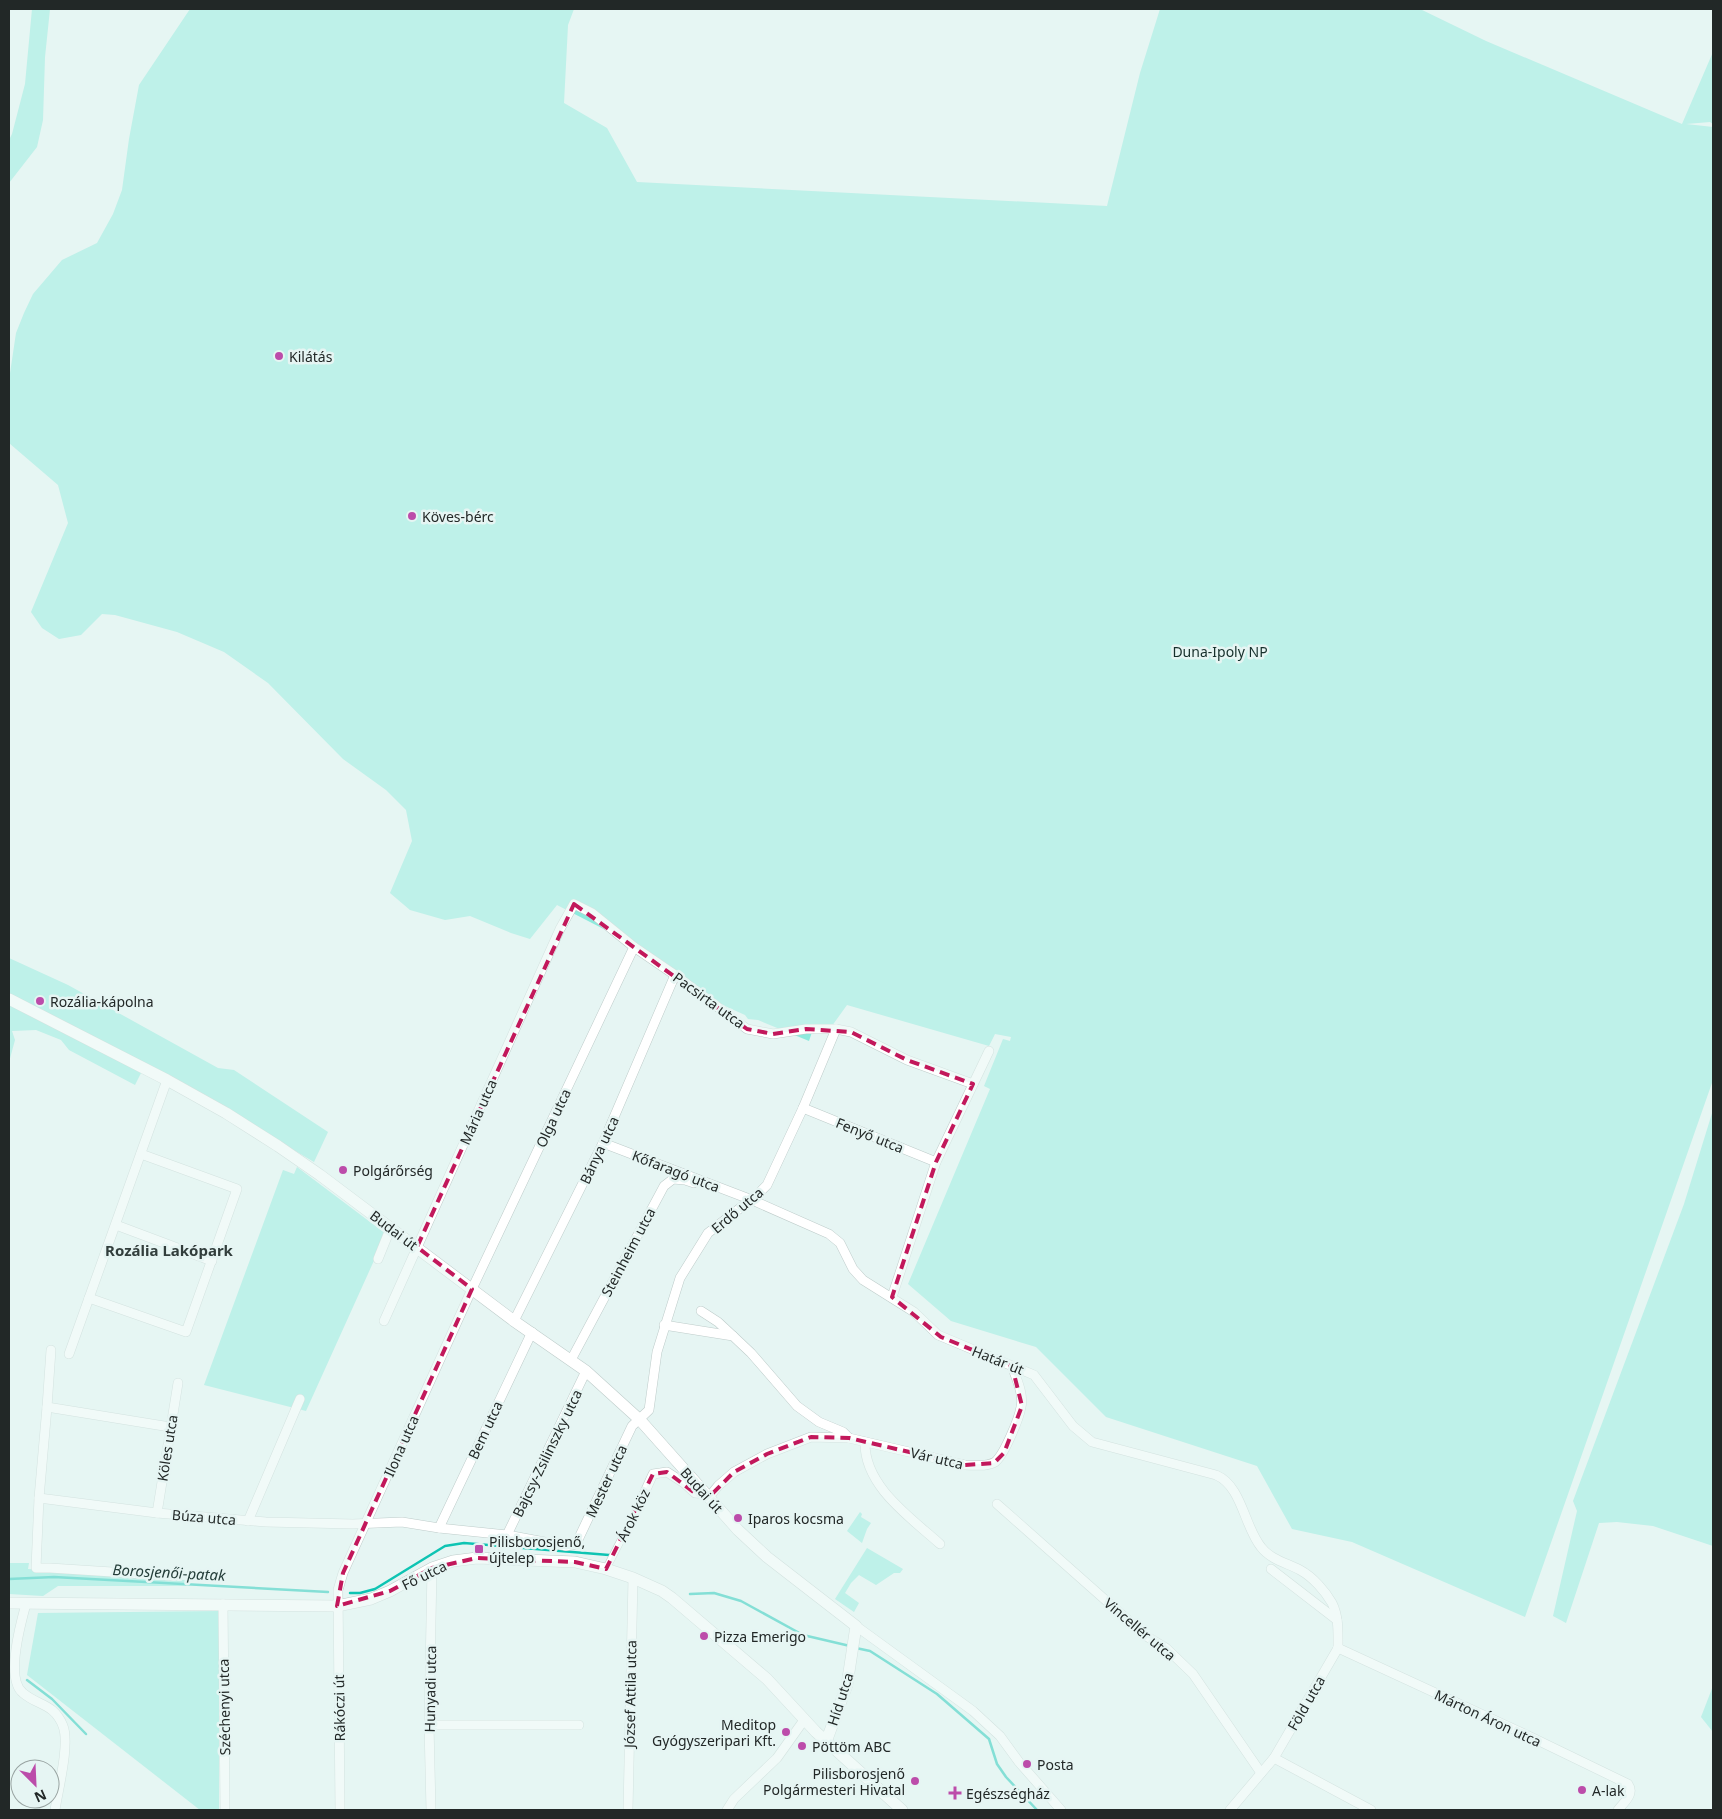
<svg xmlns="http://www.w3.org/2000/svg" width="1722" height="1819" font-family="'Noto Sans',sans-serif">
	<style>
		.green { fill: #8eeadd }
		.lines { fill: none; stroke-linecap: round; stroke-linejoin: round }
		.stream { stroke: #0ec4b3; stroke-width: 2.5 }
		.pedestrian-casing { stroke: #beccca; stroke-width: 8 }
		.minor-casing { stroke: #beccca; stroke-width: 10 }
		.tertiary-casing { stroke: #beccca; stroke-width: 12 }
		.pedestrian { stroke: #fff; stroke-width: 7 }
		.minor { stroke: #fff; stroke-width: 9 }
		.tertiary { stroke: #fff; stroke-width: 11 }
		.marked { fill: none; stroke: #c2185b; stroke-width: 4; stroke-dasharray: 10 6; stroke-linejoin: round }
		.poi-dot { fill: #bc4caa; stroke: #e6f5f3; stroke-width: 2 }
		.labels { text-anchor: middle; dominant-baseline: central; stroke-width: 5; stroke-linejoin: round; paint-order: stroke }
		.poi-label { font-size: 14px; fill: #222827; stroke: #e6f5f3; text-anchor: start }
		.park-label { font-size: 14px; fill: #162f2b; stroke: #e6f5f3 }
		.street-label { font-size: 14px; fill: #222827; stroke: #e6f5f3 }
		.neighbourhood-label { font-size: 15px; font-weight: bold; fill: #323e3c; stroke: #e6f5f3 }
		.water-label { font-size: 15px; font-style: italic; fill: #253e3a; stroke: #e6f5f3 }
	</style>
	<rect width="100%" height="100%" fill="#e6f5f3"/>
	<!-- green -->
	<g class="green">
		<polygon points="32,9 50,9 45,57 43,120 37,147 9,183 9,140 12,134 25,84"/>
		<polygon points="190,9 574,9 568,25 564,103 607,128 637,182 1107,206 1140,73 1160,9 1420,9 1486,41 1682,124 1713,52 1713,124 1710,122 1686,124 1713,127 1713,1080 1525,1617 1352,1542 1292,1529 1257,1466 1106,1417 1036,1347 951,1321 908,1284 990,1089 984,1086 1003,1039 1010,1041 1011,1037 995,1034 989,1046 847,1005 829,1030 814,1026 809,1041 758,1020 748,1019 745,1015 716,1002 625,940 557,905 530,939 511,933 470,916 445,920 410,910 390,893 412,841 406,810 386,790 343,759 268,683 224,652 177,632 115,615 102,614 81,635 59,639 42,628 31,612 68,523 58,485 9,443 9,380 16,333 24,313 33,294 62,260 97,243 113,214 122,190 129,139 139,85"/>
		<polygon points="9,958 68,985 218,1068 234,1070 328,1132 314,1162 146,1063 135,1085 69,1050 61,1040 36,1030 12,1031 15,1040 9,1062"/>
		<polygon points="1713,1110 1713,1546 1653,1526 1617,1522 1599,1523 1566,1623 1553,1616 1577,1511 1573,1501 1684,1204"/>
		<polygon points="297,1167 386,1234 306,1411 204,1385 283,1170 294,1174"/>
		<polygon points="860,1512 862,1514 861,1517 871,1523 867,1529 862,1543 847,1531"/>
		<polygon points="867,1548 903,1569 900,1573 894,1573 876,1585 859,1575 851,1583 845,1593 859,1603 854,1612 835,1599"/>
		<polygon points="9,1563 29,1563 28,1569 185,1580 186,1586 58,1586 43,1596 9,1594"/>
		<polygon points="219,1611 219,1810 200,1810 27,1675 38,1613"/>
		<polygon points="1713,1686 1713,1732 1701,1717"/>
	</g>
	<g class="lines">
		<!-- stream -->
		<g class="stream">
			<polyline points="9,1579 54,1577 328,1592"/>
			<polyline points="350,1593 360,1593 375,1589 445,1546 464,1543 609,1555"/>
			<polyline points="690,1594 714,1593 741,1601 803,1635 850,1646"/>
			<polyline points="856,1648 870,1651 937,1694 989,1739 997,1764 1006,1777 1037,1810"/>
			<polyline points="27,1680 52,1699 86,1734"/>
		</g>
		<defs>
			<polyline id="pedestrian" points="606,1569 639,1505"/>
			<g id="minor">
				<polyline points="803,1108 936,1162"/>
				<path d="M603 1143 752 1200 829 1234 840 1243 853 1269 863 1280 914 1312 938 1335 1034 1375 1073 1426 1092 1442 1216 1475C1242 1486 1244 1526 1261 1547 1271 1560 1287 1563 1300 1570 1313 1577 1325 1591 1332 1603 1339 1617 1338 1633 1338 1648"/>
				<polyline points="116,1225 212,1261"/>
				<polyline points="378,1259 391,1227"/>
				<polyline points="892,1297 936,1162 989,1051"/>
				<polyline points="89,1298 186,1332 237,1189 141,1154"/>
				<polyline points="701,1311 718,1322 733,1336"/>
				<polyline points="384,1321 560,929 574,904 592,913 634,947 675,975 747,1029 773,1034 806,1029 836,1029 851,1032 907,1060 973,1084"/>
				<polyline points="514,1321 603,1143 675,975"/>
				<path d="M664 1325 733 1336 751 1353 797 1406 819 1422 843 1432 849 1438 965 1465C974 1465 987 1467 995 1462 1004 1455 1019 1419 1021 1407 1024 1394 1016 1378 1012 1366"/>
				<polyline points="51,1350 47,1407 170,1427"/>
				<polyline points="69,1354 167,1080"/>
				<polyline points="571,1360 664,1186 673,1179 685,1180 694,1183"/>
				<path d="M865 1442C864 1486 910 1517 940 1544"/>
				<polyline points="709,1497 718,1486 734,1472 767,1454 811,1437 849,1438"/>
				<polyline points="39,1498 47,1407"/>
				<polyline points="997,1504 1146,1636 1166,1648 1193,1674 1261,1773"/>
				<polyline points="639,1505 653,1474 667,1472 684,1483 695,1493 707,1494"/>
				<polyline points="157,1513 178,1383"/>
				<polyline points="248,1521 300,1399"/>
				<polyline points="439,1528 532,1332"/>
				<polyline points="507,1535 586,1371"/>
				<polyline points="1271,1569 1337,1620"/>
				<polyline points="174,1576 50,1568 36,1568 39,1498 157,1513 266,1522 353,1524 402,1522 439,1528 507,1535 566,1546 576,1544 632,1426 649,1410 657,1352 680,1278 708,1233 757,1195 767,1185 803,1108 836,1029"/>
				<path d="M26 1604C21 1622 5 1679 23 1693 38 1706 54 1703 63 1726 70 1744 58 1790 55 1810"/>
				<polyline points="223,1604 225,1810"/>
				<polyline points="856,1626 973,1711 1000,1736 1019,1762 1061,1810"/>
				<path d="M1338 1648 1533 1738 1628 1784C1635 1794 1624 1802 1618 1810"/>
				<polyline points="429,1725 579,1725"/>
				<polyline points="1274,1758 1371,1810"/>
				<polyline points="340,1810 338,1590 343,1573 472,1289 634,947"/>
				<polyline points="431,1810 429,1725 432,1568"/>
				<polyline points="628,1810 633,1578"/>
				<polyline points="727,1810 734,1799 777,1758 804,1720"/>
				<polyline points="1230,1810 1274,1758 1338,1648"/>
			</g>
			<g id="tertiary">
				<polyline points="9,999 167,1080 226,1113 278,1146 320,1175 514,1321 586,1371 640,1420 738,1530 767,1557 856,1626 847,1685 826,1742"/>
				<polyline points="9,1603 337,1606 371,1599 390,1591 432,1568 453,1561 477,1558 575,1562 606,1569 633,1578 662,1591 672,1598 767,1679 816,1732 902,1810"/>
			</g>
		</defs>
		<!-- pedestrian casing -->
		<use href="#pedestrian" class="pedestrian-casing"/>
		<!-- minor casing -->
		<use href="#minor" class="minor-casing"/>
		<!-- tertiary casing -->
		<use href="#tertiary" class="tertiary-casing"/>
		<!-- pedestrian -->
		<use href="#pedestrian" class="pedestrian"/>
		<!-- minor -->
		<use href="#minor" class="minor"/>
		<!-- tertiary -->
		<use href="#tertiary" class="tertiary"/>
	</g>
	<!-- marked area -->
	<path d="M0 0H1722V1819H0ZM574 904 747 1029 773 1034 806 1029 851 1032 907 1060 973 1084 936 1162 892 1297 941 1337 1012 1366 1022 1406 1004 1453 994 1463 965 1465 849 1438 811 1437 767 1454 734 1472 709 1497 695 1493 667 1472 653 1474 606 1569 575 1562 477 1558 432 1568 390 1591 337 1606 343 1573 472 1289 417 1247Z" fill="#e6f5f3" fill-opacity=".55" fill-rule="evenodd"/>
	<path class="marked" d="M574 904 747 1029 773 1034 806 1029 851 1032 907 1060 973 1084 936 1162 892 1297 941 1337 1012 1366 1022 1406 1004 1453 994 1463 965 1465 849 1438 811 1437 767 1454 734 1472 709 1497 695 1493 667 1472 653 1474 606 1569 575 1562 477 1558 432 1568 390 1591 337 1606 343 1573 472 1289 417 1247Z"/>
	<!-- markers -->
	<g class="poi-dot">
		<circle cx="279" cy="356" r="5"/>
		<circle cx="412" cy="516" r="5"/>
		<circle cx="40" cy="1001" r="5"/>
		<circle cx="343" cy="1170" r="5"/>
		<circle cx="738" cy="1518" r="5"/>
		<rect x="474" y="1544" width="10" height="10" rx="2.5"/>
		<circle cx="704" cy="1636" r="5"/>
		<circle cx="786" cy="1732" r="5"/>
		<circle cx="802" cy="1746" r="5"/>
		<circle cx="1027" cy="1764" r="5"/>
		<circle cx="915" cy="1781" r="5"/>
		<circle cx="1582" cy="1790" r="5"/>
		<path d="M952.5 1785.5h5v5h5v5h-5v5h-5v-5h-5v-5h5z"/>
	</g>
	<g class="labels">
		<!-- poi labels -->
		<g class="poi-label">
			<text x="289" y="356">Kilátás</text>
			<text x="422" y="516">Köves-bérc</text>
			<text x="50" y="1001">Rozália-kápolna</text>
			<text x="353" y="1170">Polgárőrség</text>
			<text x="748" y="1518">Iparos kocsma</text>
			<text x="489" y="1541">Pilisborosjenő,<tspan x="489" dy="16">újtelep</tspan></text>
			<text x="714" y="1636">Pizza Emerigo</text>
			<text x="776" y="1724" text-anchor="end">Meditop<tspan x="776" dy="16">Gyógyszeripari Kft.</tspan></text>
			<text x="812" y="1746">Pöttöm ABC</text>
			<text x="1037" y="1764">Posta</text>
			<text x="905" y="1773" text-anchor="end">Pilisborosjenő<tspan x="905" dy="16">Polgármesteri Hivatal</tspan></text>
			<text x="1592" y="1790">A-lak</text>
			<text x="966" y="1793">Egészségház</text>
		</g>
		<!-- park labels -->
		<g class="park-label">
			<text x="1220" y="651">Duna-Ipoly NP</text>
		</g>
		<!-- street labels -->
		<g class="street-label">
			<text transform="translate(709 1000) rotate(36)">Pacsirta utca</text>
			<text transform="translate(478 1112) rotate(-66)">Mária utca</text>
			<text transform="translate(553 1118) rotate(-65)">Olga utca</text>
			<text transform="translate(870 1135) rotate(22)">Fenyő utca</text>
			<text transform="translate(599 1150) rotate(-65)">Bánya utca</text>
			<text transform="translate(676 1171) rotate(21)">Kőfaragó utca</text>
			<text transform="translate(737 1210) rotate(-40)">Erdő utca</text>
			<text transform="translate(394 1230) rotate(37)">Budai út</text>
			<text transform="translate(628 1252) rotate(-62)">Steinheim utca</text>
			<text transform="translate(998 1360) rotate(22)">Határ út</text>
			<text transform="translate(485 1430) rotate(-65)">Bem utca</text>
			<text transform="translate(401 1446) rotate(-66)">Ilona utca</text>
			<text transform="translate(167 1448) rotate(-81)">Köles utca</text>
			<text transform="translate(547 1453) rotate(-64)">Bajcsy-Zsilinszky utca</text>
			<text transform="translate(937 1458) rotate(13)">Vár utca</text>
			<text transform="translate(606 1481) rotate(-65)">Mester utca</text>
			<text transform="translate(702 1490) rotate(48)">Budai út</text>
			<text transform="translate(633 1515) rotate(-64)">Árok köz</text>
			<text transform="translate(204 1517) rotate(5)">Búza utca</text>
			<text transform="translate(424 1575) rotate(-26)">Fő utca</text>
			<text transform="translate(1140 1629) rotate(40)">Vincellér utca</text>
			<text transform="translate(430 1689) rotate(-89)">Hunyadi utca</text>
			<text transform="translate(630 1694) rotate(-89)">József Attila utca</text>
			<text transform="translate(840 1699) rotate(-72)">Híd utca</text>
			<text transform="translate(1306 1703) rotate(-60)">Föld utca</text>
			<text transform="translate(224 1707) rotate(-91)">Széchenyi utca</text>
			<text transform="translate(339 1708) rotate(-91)">Rákóczi út</text>
			<text transform="translate(1488 1718) rotate(25)">Márton Áron utca</text>
		</g>
		<!-- neighbourhood labels -->
		<g class="neighbourhood-label">
			<text x="169" y="1250">Rozália Lakópark</text>
		</g>
		<!-- water labels -->
		<g class="water-label">
			<text transform="translate(169 1572) rotate(3)">Borosjenői-patak</text>
		</g>
	</g>
	<!-- border -->
	<rect width="1722" height="1819" fill="none" stroke="#222827" stroke-width="20"/>
	<!-- north arrow -->
	<g transform="translate(35 1784) rotate(156)"><circle r="24" fill="#e6f5f3" stroke="#98a3a1"/>
	<path d="M0-4L9 19L0 12L-9 19Z" fill="#bc4caa"/>
	<text y="-8" font-size="14" font-weight="bold" text-anchor="middle" fill="#222827">N</text>
	</g>
</svg>
